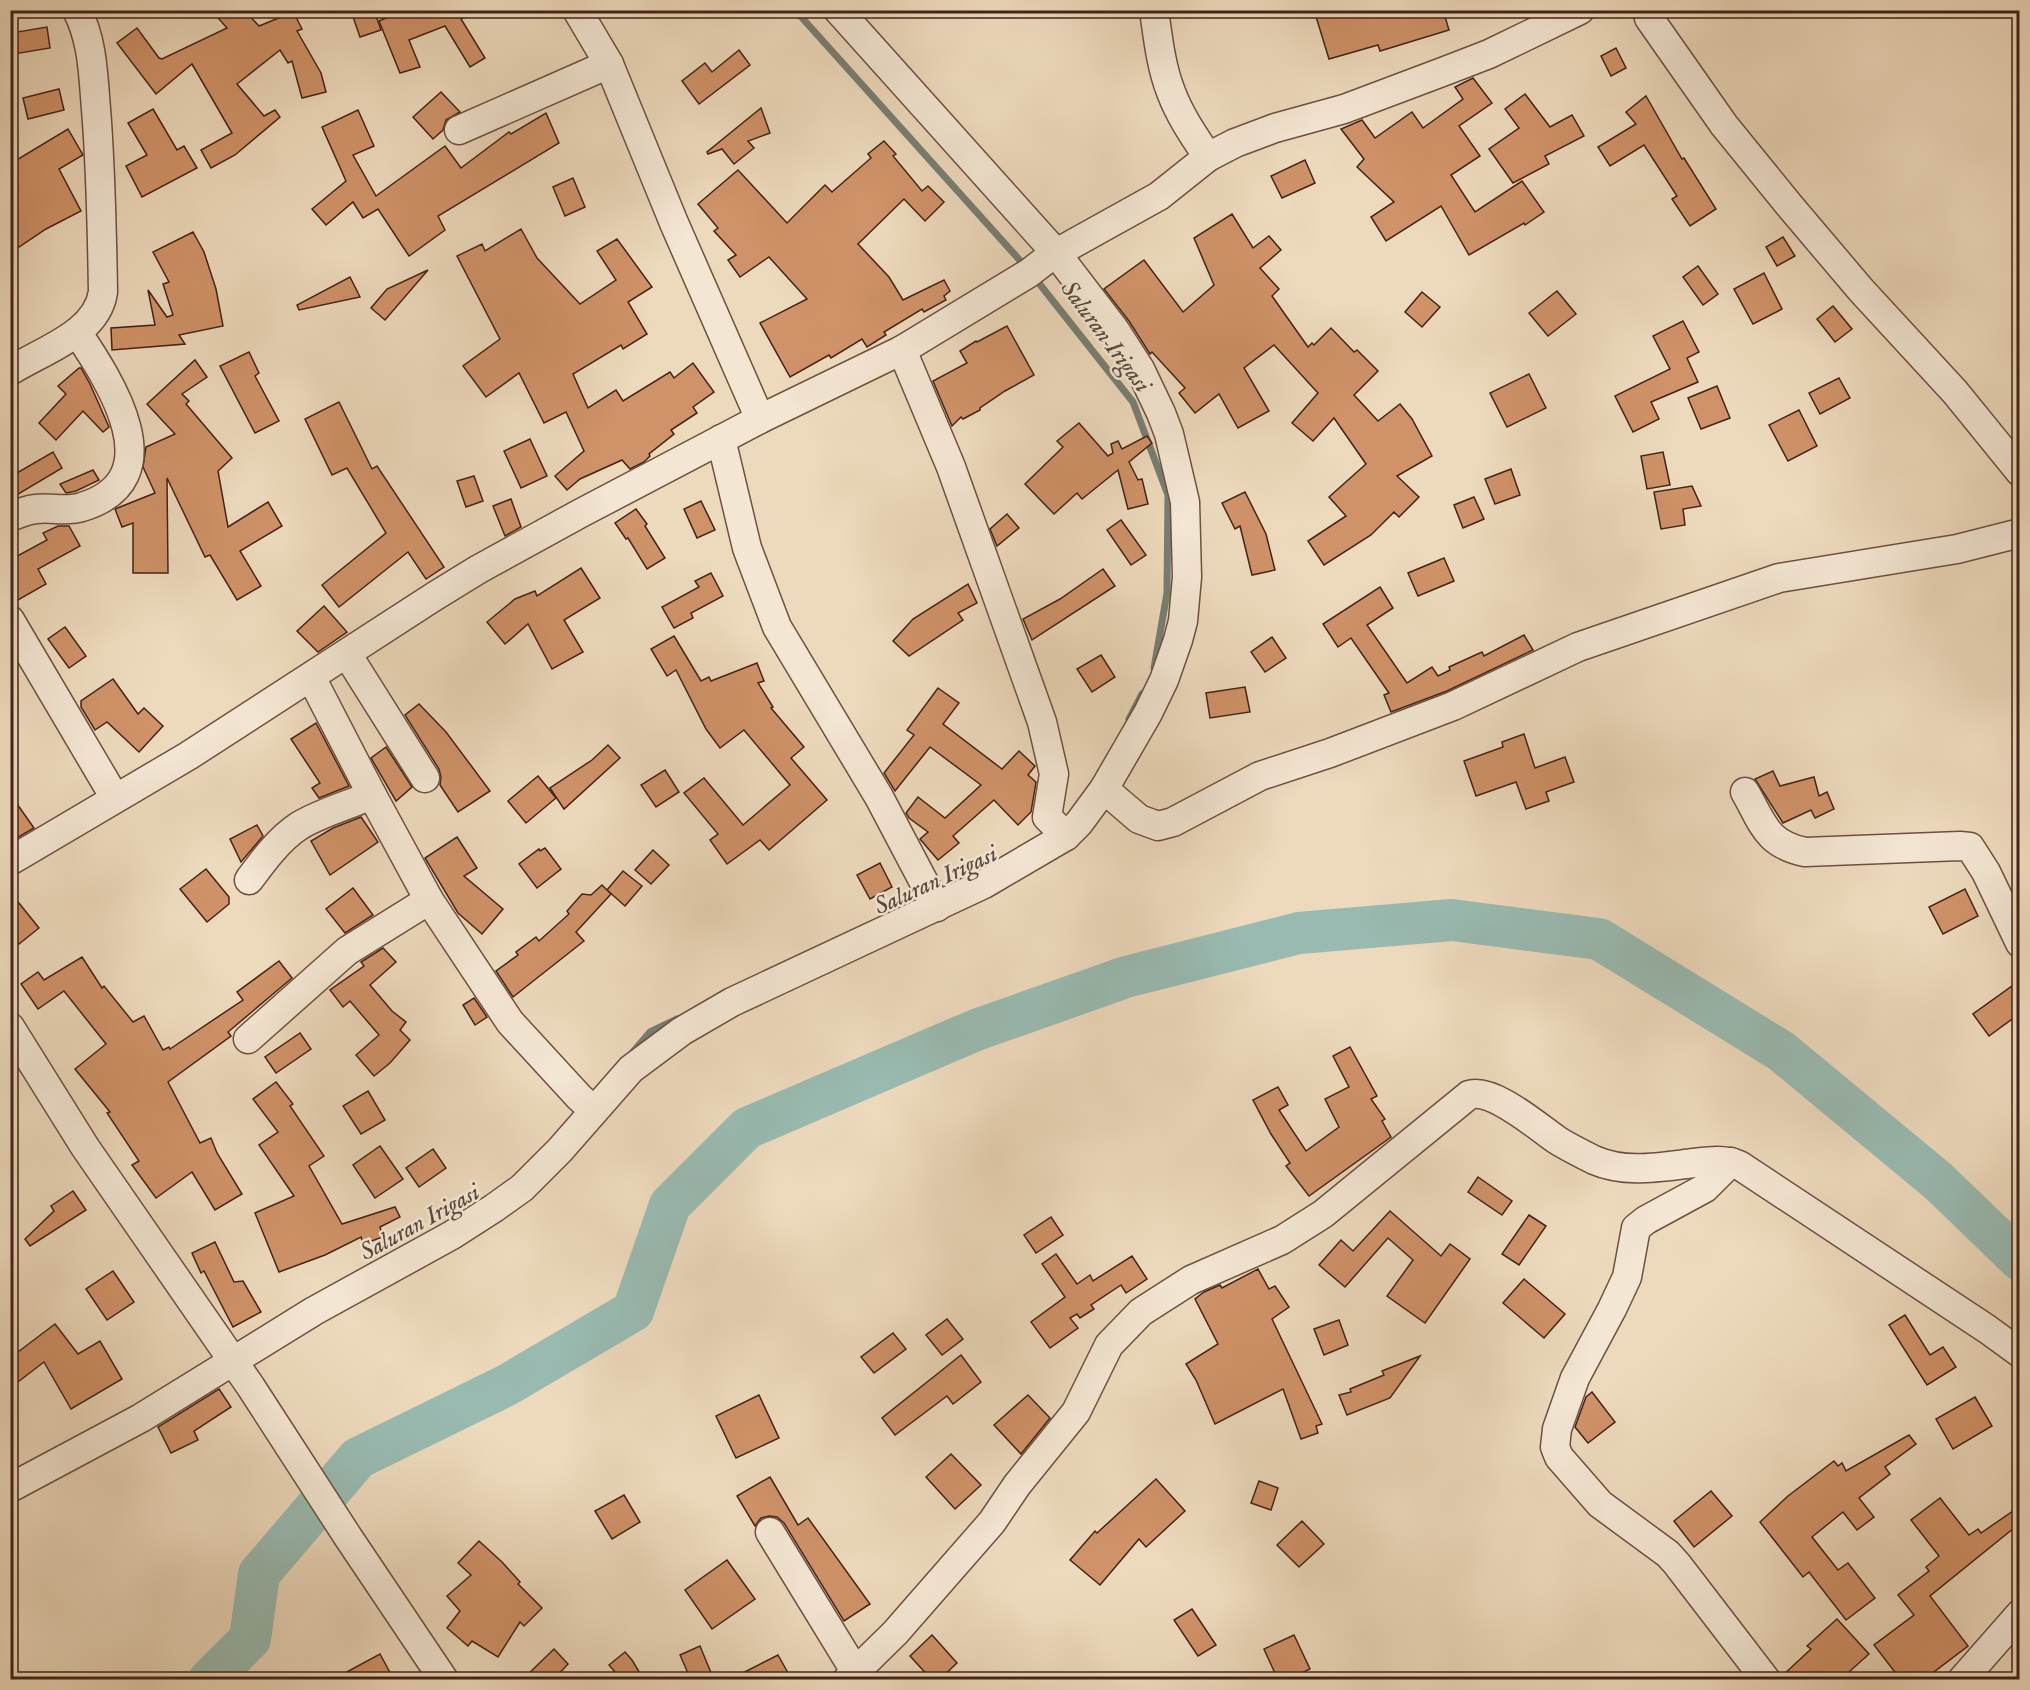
<svg xmlns="http://www.w3.org/2000/svg" width="2030" height="1690" font-family="'IM FELL English',serif">
	<style>
		.lines { fill: none; stroke-linecap: round; stroke-linejoin: round }
		.stream { stroke: #777e73; stroke-width: 7 }
		.river { stroke: #99bab1; stroke-width: 42 }
		.building { fill: #d09268; stroke: #432317; stroke-width: 1.5 }
		.minor-casing { stroke: #6e5040; stroke-width: 31 }
		.minor { stroke: #f3e6d3; stroke-width: 28 }
		.labels { text-anchor: middle; dominant-baseline: central; stroke-width: 5; stroke-linejoin: round; paint-order: stroke }
		.water-label { font-size: 24px; font-style: italic; fill: #58493e; stroke: #f3e6d3 }
	</style>
	<rect width="100%" height="100%" fill="#edd9bc"/>
	<filter id="stains"><feTurbulence type="fractalNoise" baseFrequency=".00333" numOctaves="4"/><feColorMatrix values="0 0 0 0 .2 0 0 0 0 .09 0 0 0 0 .02 0 0 0 .5 -.17"/></filter>
	<radialGradient id="worn" r=".72"><stop offset=".6" stop-color="#630" stop-opacity="0"/><stop offset="1" stop-color="#630" stop-opacity=".3"/></radialGradient>
	<g class="lines">
		<!-- stream -->
		<g class="stream">
			<polyline points="795,10 1025,266"/>
			<polyline points="1034,277 1133,402 1168,495 1167,593 1154,668"/>
			<polyline points="1129,719 1142,694"/>
			<polyline points="632,1053 650,1032 677,1019"/>
		</g>
		<!-- river -->
		<polyline class="river" points="209,1680 250,1639 259,1574 358,1458 507,1385 633,1311 670,1205 747,1128 976,1030 1126,977 1299,933 1452,920 1599,939 1781,1051 1938,1181 2020,1260"/>
	</g>
	<!-- building -->
	<g class="building">
		<polygon points="211,10 244,10 259,26 281,17 280,14 293,11 302,29 297,31 321,73 326,92 302,98 292,61 288,63 280,50 237,84 264,116 275,110 280,117 235,155 211,168 201,150 232,133 192,64 156,94 117,43 137,28 159,58 162,59 227,28"/>
		<polygon points="363,10 374,10 381,30 360,37 352,14"/>
		<polygon points="404,10 480,10 461,19 485,58 470,67 445,26 409,40 420,67 400,73 379,21"/>
		<polygon points="1314,10 1443,10 1449,30 1380,51 1378,45 1329,59"/>
		<polygon points="47,27 50,48 14,54 11,33"/>
		<polygon points="1616,48 1626,68 1611,76 1601,56"/>
		<polygon points="739,50 750,65 699,104 682,81 705,63 712,72"/>
		<polygon points="1473,78 1492,103 1459,126 1480,156 1451,175 1475,212 1522,181 1544,212 1525,225 1524,223 1469,255 1441,206 1386,241 1371,217 1394,202 1357,167 1364,159 1341,129 1362,120 1375,138 1412,112 1423,128 1463,99 1455,87"/>
		<polygon points="59,89 64,110 28,119 23,98"/>
		<polygon points="441,92 460,112 446,120 443,130 433,139 413,117"/>
		<polygon points="1525,94 1550,127 1572,115 1584,136 1545,156 1549,164 1513,183 1489,149 1519,128 1505,109"/>
		<polygon points="1646,96 1682,159 1684,158 1716,209 1690,226 1672,199 1677,196 1644,145 1610,166 1598,147 1636,124 1626,112"/>
		<polygon points="761,108 770,133 748,141 754,148 734,164 722,149 708,154 707,152"/>
		<polygon points="153,109 177,150 184,146 197,168 142,197 126,166 147,155 128,123"/>
		<polygon points="358,110 374,146 353,155 376,196 445,146 461,168 509,132 511,134 546,113 559,143 438,216 445,230 409,256 378,209 363,218 353,202 326,225 312,209 346,181 322,127"/>
		<polygon points="68,129 83,155 59,169 81,211 46,229 10,253 10,164"/>
		<polygon points="884,141 896,154 893,156 922,191 928,186 944,202 925,221 904,199 858,244 889,277 903,300 944,280 950,291 944,296 946,300 924,312 922,309 884,332 886,335 867,347 862,339 831,358 829,355 790,377 760,323 807,299 769,257 740,277 728,260 736,255 714,231 718,228 698,204 738,170 787,223 825,185 832,192 871,158 868,154"/>
		<polygon points="1305,160 1315,183 1282,198 1271,176"/>
		<polygon points="573,178 585,207 565,216 553,187"/>
		<polygon points="1232,214 1253,248 1269,236 1281,250 1260,268 1279,289 1272,296 1308,347 1312,343 1314,345 1331,328 1354,352 1357,350 1378,371 1354,395 1378,421 1400,404 1412,419 1432,456 1397,476 1419,497 1399,517 1394,512 1371,535 1324,565 1308,541 1346,516 1329,497 1366,464 1334,418 1313,441 1292,423 1318,393 1274,345 1244,368 1269,411 1238,428 1219,394 1195,413 1179,393 1185,388 1152,352 1150,354 1129,321 1104,289 1144,260 1183,312 1214,285 1194,238"/>
		<polygon points="521,229 537,258 580,304 616,280 597,251 617,239 652,287 628,302 647,334 623,349 621,345 573,374 588,408 616,390 623,401 670,372 674,378 693,363 714,392 693,407 697,413 671,430 674,434 649,454 650,456 644,462 630,469 622,460 580,479 567,490 555,476 584,451 566,412 544,423 519,373 486,397 463,366 500,339 457,256 482,244 485,251"/>
		<polygon points="193,232 204,252 216,289 223,326 179,335 185,344 112,350 111,328 155,325 148,290 167,317 173,315 163,284 169,282 153,252"/>
		<polygon points="1783,237 1795,256 1777,266 1766,247"/>
		<polygon points="1698,266 1718,294 1703,305 1683,277"/>
		<polygon points="428,270 385,320 371,308 387,289"/>
		<polygon points="1764,273 1782,309 1753,324 1734,289"/>
		<polygon points="350,277 360,297 299,310 297,305"/>
		<polygon points="1557,291 1576,314 1548,336 1529,313"/>
		<polygon points="1422,292 1440,307 1422,327 1405,312"/>
		<polygon points="1833,306 1852,329 1835,342 1817,319"/>
		<polygon points="1683,321 1699,352 1687,358 1698,382 1651,402 1659,419 1633,432 1615,396 1670,369 1653,336"/>
		<polygon points="1007,326 1034,375 1005,391 980,408 980,410 963,419 961,417 952,426 933,381 967,363 960,351 976,341 977,342"/>
		<polygon points="249,352 259,373 255,376 279,421 255,433 220,366"/>
		<polygon points="195,360 207,377 182,394 189,401 186,404 232,458 218,471 228,527 268,502 282,526 240,551 261,586 237,600 210,555 205,557 167,478 168,573 133,573 133,523 122,527 115,509 155,493 143,467 146,447 175,434 147,404"/>
		<polygon points="79,368 81,368 90,384 109,427 103,432 83,411 56,440 39,423 66,394 58,386"/>
		<polygon points="1529,374 1546,408 1507,427 1490,393"/>
		<polygon points="1839,378 1850,398 1820,414 1809,393"/>
		<polygon points="1717,386 1730,418 1701,429 1688,398"/>
		<polygon points="339,402 372,469 377,466 444,567 426,579 408,552 339,607 322,585 386,533 347,468 332,475 305,419"/>
		<polygon points="1799,410 1817,446 1788,461 1769,425"/>
		<polygon points="1079,423 1108,456 1113,453 1111,444 1118,441 1122,449 1147,436 1152,443 1129,462 1138,480 1142,479 1148,504 1128,509 1118,470 1082,499 1077,493 1054,514 1025,484 1063,447 1057,441"/>
		<polygon points="530,439 547,476 521,488 504,451"/>
		<polygon points="53,452 62,468 10,499 10,477"/>
		<polygon points="1663,452 1670,485 1647,489 1641,456"/>
		<polygon points="1511,469 1520,495 1495,504 1485,479"/>
		<polygon points="93,470 99,480 76,491 66,493 60,484"/>
		<polygon points="474,476 483,501 466,507 457,481"/>
		<polygon points="1692,486 1701,506 1683,509 1685,525 1661,529 1654,492"/>
		<polygon points="1245,492 1266,534 1275,570 1252,575 1240,526 1235,529 1222,503"/>
		<polygon points="1474,497 1484,519 1463,528 1454,505"/>
		<polygon points="511,499 521,527 505,536 493,506"/>
		<polygon points="701,501 715,530 697,538 684,509"/>
		<polygon points="636,509 647,524 645,526 665,558 647,569 628,538 626,539 615,523"/>
		<polygon points="1007,514 1019,528 997,546 990,529"/>
		<polygon points="1121,520 1146,555 1131,565 1107,530"/>
		<polygon points="58,526 69,526 80,546 38,569 46,584 18,600 10,585 10,560 47,540 43,533"/>
		<polygon points="1444,558 1454,581 1418,596 1408,573"/>
		<polygon points="581,568 600,598 564,620 583,652 552,669 528,624 505,644 487,622 515,599 535,591 537,596"/>
		<polygon points="1103,569 1115,586 1032,640 1023,619 1060,599"/>
		<polygon points="711,573 723,596 691,613 693,618 674,628 662,607 699,587 695,581"/>
		<polygon points="968,584 977,603 958,613 963,620 909,656 893,641 913,619"/>
		<polygon points="1380,587 1393,608 1367,625 1407,683 1432,667 1438,676 1450,670 1449,667 1482,652 1484,656 1524,635 1533,650 1447,691 1391,712 1384,695 1389,693 1351,638 1338,647 1323,624"/>
		<polygon points="324,606 347,632 318,652 297,631"/>
		<polygon points="65,627 86,656 69,668 48,639"/>
		<polygon points="674,636 701,681 709,677 711,681 757,663 764,681 758,683 773,707 771,708 804,747 791,758 827,800 769,850 760,840 727,864 710,840 718,834 684,793 704,778 743,825 790,785 744,730 720,748 706,729 676,670 667,676 651,649"/>
		<polygon points="1272,637 1286,658 1265,672 1251,652"/>
		<polygon points="1101,655 1115,677 1092,692 1077,669"/>
		<polygon points="113,679 138,714 144,708 163,726 139,752 107,722 95,730 81,707 81,701"/>
		<polygon points="1245,687 1250,712 1210,718 1206,693"/>
		<polygon points="938,688 959,703 943,724 1002,769 1019,751 1035,766 1028,775 1036,782 1031,812 1018,825 994,800 953,836 959,843 938,860 920,839 928,832 909,818 906,813 918,797 945,818 981,785 930,747 895,791 884,773 914,735 907,730"/>
		<polygon points="419,704 446,732 490,791 458,812 440,785 441,777 439,769 405,715"/>
		<polygon points="316,723 349,786 319,798 312,788 320,783 291,739"/>
		<polygon points="1524,734 1535,768 1565,757 1574,782 1546,792 1549,801 1526,809 1516,782 1476,796 1464,761 1503,747 1502,742"/>
		<polygon points="608,745 620,758 564,809 550,788 592,760"/>
		<polygon points="386,747 412,787 396,801 371,758"/>
		<polygon points="665,770 679,792 656,807 641,785"/>
		<polygon points="1773,771 1780,786 1814,777 1819,796 1827,792 1834,809 1815,818 1811,810 1783,823 1755,779"/>
		<polygon points="538,776 556,798 526,823 508,801"/>
		<polygon points="10,794 34,828 10,842"/>
		<polygon points="361,817 378,842 330,875 311,841 333,828"/>
		<polygon points="257,825 263,836 241,862 230,839"/>
		<polygon points="457,837 477,868 464,876 503,909 482,934 458,913 425,858"/>
		<polygon points="545,848 561,869 537,888 519,864 539,849 540,851"/>
		<polygon points="653,850 669,865 651,884 635,870"/>
		<polygon points="880,863 892,887 870,899 857,875"/>
		<polygon points="206,869 229,897 229,904 207,922 180,889"/>
		<polygon points="623,871 642,886 625,906 607,890"/>
		<polygon points="602,885 611,894 576,932 584,941 513,997 496,971 518,955 516,952 536,937 539,941 569,914 567,911 582,894 591,895"/>
		<polygon points="353,888 373,915 345,933 326,909"/>
		<polygon points="1965,889 1978,916 1943,934 1929,907"/>
		<polygon points="10,892 39,928 19,944 10,933"/>
		<polygon points="383,948 396,962 370,985 392,1011 406,1022 400,1030 410,1040 390,1063 374,1076 356,1055 379,1035 350,1001 343,1007 330,990 364,966 361,962"/>
		<polygon points="82,957 102,988 104,986 133,1022 144,1016 163,1050 169,1047 170,1049 243,1000 237,992 279,961 292,978 228,1032 231,1036 168,1082 200,1143 211,1138 217,1153 242,1194 215,1210 192,1172 156,1198 132,1165 139,1161 107,1113 110,1112 75,1069 106,1044 64,991 38,1009 21,984 38,972 44,980"/>
		<polygon points="2019,981 2019,1014 1989,1036 1973,1014"/>
		<polygon points="474,998 487,1017 475,1025 463,1005"/>
		<polygon points="300,1033 311,1049 276,1073 265,1057"/>
		<polygon points="1350,1047 1377,1096 1371,1099 1385,1119 1382,1121 1391,1137 1309,1196 1286,1166 1290,1163 1271,1134 1253,1100 1278,1087 1288,1105 1279,1110 1306,1151 1339,1127 1325,1099 1349,1087 1333,1056"/>
		<polygon points="276,1082 293,1104 290,1106 324,1156 309,1166 342,1224 395,1207 400,1217 380,1227 383,1237 363,1244 361,1237 325,1255 279,1272 255,1213 294,1196 259,1145 278,1132 253,1099"/>
		<polygon points="368,1091 385,1120 361,1134 343,1106"/>
		<polygon points="380,1146 403,1179 375,1198 353,1165"/>
		<polygon points="433,1149 446,1168 419,1187 406,1168"/>
		<polygon points="1478,1177 1512,1201 1502,1215 1468,1192"/>
		<polygon points="73,1191 86,1210 30,1246 25,1239 54,1211 51,1206"/>
		<polygon points="1390,1211 1441,1256 1450,1244 1470,1259 1425,1323 1387,1296 1413,1260 1388,1238 1345,1287 1319,1265 1341,1240 1353,1251"/>
		<polygon points="1529,1215 1546,1226 1519,1265 1502,1254"/>
		<polygon points="1051,1217 1063,1235 1036,1253 1024,1235"/>
		<polygon points="215,1242 234,1282 243,1281 261,1312 233,1327 204,1271 201,1273 192,1253"/>
		<polygon points="1056,1254 1077,1284 1090,1275 1093,1281 1132,1256 1147,1279 1126,1293 1121,1285 1091,1305 1094,1309 1080,1318 1077,1314 1070,1318 1078,1328 1050,1348 1031,1322 1065,1297 1042,1264"/>
		<polygon points="1258,1269 1269,1289 1275,1286 1289,1307 1272,1319 1322,1424 1316,1426 1318,1433 1301,1439 1283,1389 1215,1424 1196,1380 1186,1364 1218,1344 1195,1299 1204,1292 1220,1285 1222,1288"/>
		<polygon points="113,1271 134,1302 107,1320 86,1289"/>
		<polygon points="1524,1279 1565,1314 1544,1338 1503,1303"/>
		<polygon points="1905,1315 1930,1355 1943,1347 1956,1367 1927,1385 1889,1325"/>
		<polygon points="947,1319 963,1339 942,1355 926,1335"/>
		<polygon points="1339,1320 1348,1345 1324,1355 1314,1329"/>
		<polygon points="55,1324 78,1354 100,1341 122,1379 71,1409 44,1362 10,1388 10,1358"/>
		<polygon points="893,1333 906,1349 874,1373 861,1357"/>
		<polygon points="961,1355 981,1382 953,1404 947,1396 895,1435 882,1418"/>
		<polygon points="1420,1356 1390,1398 1347,1415 1339,1395 1351,1392 1350,1389 1384,1375 1382,1371"/>
		<polygon points="219,1389 231,1407 194,1431 198,1440 171,1453 158,1427"/>
		<polygon points="1592,1392 1615,1422 1588,1443 1575,1427 1586,1397"/>
		<polygon points="759,1395 779,1438 736,1458 716,1416"/>
		<polygon points="1028,1395 1050,1418 1021,1454 994,1425"/>
		<polygon points="1975,1397 1992,1426 1953,1449 1936,1419"/>
		<polygon points="1909,1435 1916,1444 1885,1467 1890,1474 1859,1498 1874,1517 1857,1530 1843,1512 1812,1537 1838,1570 1848,1563 1875,1598 1846,1620 1809,1572 1803,1577 1760,1522 1788,1496 1834,1461 1838,1466 1842,1463 1846,1471"/>
		<polygon points="951,1454 981,1485 955,1509 926,1477"/>
		<polygon points="770,1477 798,1525 808,1518 870,1604 844,1621 784,1523 777,1517 769,1516 761,1518 755,1526 737,1496"/>
		<polygon points="1156,1479 1185,1511 1146,1547 1139,1539 1100,1585 1070,1560 1095,1531 1097,1533"/>
		<polygon points="1259,1481 1278,1488 1271,1510 1251,1503"/>
		<polygon points="1711,1491 1732,1516 1694,1547 1674,1521"/>
		<polygon points="624,1495 640,1522 612,1539 595,1511"/>
		<polygon points="1940,1498 1969,1535 1978,1529 1981,1533 2013,1511 2019,1520 2019,1524 1930,1596 1968,1646 1934,1672 1940,1680 1901,1680 1874,1645 1914,1615 1898,1595 1929,1571 1926,1567 1939,1556 1911,1520"/>
		<polygon points="1302,1521 1324,1544 1299,1567 1277,1545"/>
		<polygon points="479,1541 502,1562 520,1582 518,1584 542,1608 524,1626 520,1622 498,1657 472,1641 468,1646 447,1628 460,1611 447,1596 471,1575 458,1563"/>
		<polygon points="727,1560 755,1599 712,1629 685,1590"/>
		<polygon points="1192,1609 1216,1645 1198,1656 1174,1620"/>
		<polygon points="1837,1619 1869,1654 1840,1680 1782,1680 1782,1676 1811,1649 1807,1646"/>
		<polygon points="932,1635 957,1663 939,1680 932,1680 910,1656"/>
		<polygon points="1294,1635 1310,1669 1287,1680 1278,1680 1264,1649"/>
		<polygon points="700,1646 714,1680 691,1680 680,1655"/>
		<polygon points="554,1649 568,1664 553,1680 522,1680"/>
		<polygon points="625,1652 632,1660 644,1680 622,1680 609,1665"/>
		<polygon points="380,1654 394,1680 332,1680"/>
		<polygon points="778,1655 792,1680 729,1680"/>
	</g>
	<g class="lines">
		<defs>
			<g id="minor">
				<polyline points="577,10 609,64 674,223 760,419"/>
				<path d="M1154 10C1158 38 1161 67 1171 92 1180 116 1194 136 1208 157"/>
				<polyline points="1647,10 1649,18 1656,28 1724,125 1789,205 1861,290 1955,392 2020,472"/>
				<polyline points="459,130 609,64"/>
				<polyline points="902,350 951,467 1042,722 1054,774 1047,817 1066,836"/>
				<path d="M10 371C43 350 97 334 103 292 102 231 101 170 96 109 93 74 93 42 77 10"/>
				<polyline points="721,439 747,548 777,627 879,797 937,907"/>
				<path d="M10 517C19 513 27 510 36 509 52 507 67 512 82 507 174 479 110 381 77 332"/>
				<polyline points="10,620 115,798"/>
				<polyline points="347,654 425,778"/>
				<polyline points="311,677 372,795 429,900 510,1022 579,1097 594,1111"/>
				<polyline points="1104,789 1139,819 1158,826 1173,822 1260,776 1330,753 1453,706 1578,647 1779,578 1957,549 2020,533"/>
				<path d="M1745 792C1763 823 1766 844 1805 852L1960 846 1970 847 1986 872 2020 943"/>
				<polyline points="10,861 188,756 435,596 479,569 581,513 760,419 902,350 1029,273 1051,256 1159,196 1208,157 1235,143 1275,128 1344,109 1445,71 1489,54 1580,10"/>
				<path d="M249 880C263 861 279 839 299 826 320 813 349 805 372 795"/>
				<polyline points="10,1027 85,1147 251,1387 348,1537 444,1680"/>
				<polyline points="248,1039 347,951 429,900"/>
				<polyline points="1731,1162 1705,1188 1646,1220 1636,1228 1627,1277 1612,1309 1575,1378 1557,1429 1555,1447 1559,1457 1600,1504 1668,1554 1677,1564 1766,1680"/>
				<polyline points="10,1488 141,1418 314,1311 452,1235 494,1208 522,1188 560,1150 631,1069 682,1031 732,1002 984,884 1066,836 1079,823 1104,789 1148,713 1164,680 1178,640 1183,621 1187,577 1185,502 1169,434 1161,413 1140,369 1115,330 1056,253 838,10"/>
				<polyline points="770,1532 855,1671"/>
				<path d="M847 1680 895 1633 992 1522 1017 1485 1076 1412 1109 1345 1141 1312 1191 1280 1282 1240 1323 1214 1469 1095C1492 1087 1538 1127 1557 1140 1568 1147 1582 1154 1594 1160 1626 1174 1660 1167 1694 1163 1710 1161 1723 1159 1739 1165L1987 1329 2020 1353"/>
				<polyline points="1962,1680 2020,1614"/>
			</g>
		</defs>
		<!-- minor casing -->
		<use href="#minor" class="minor-casing"/>
		<!-- minor -->
		<use href="#minor" class="minor"/>
	</g>
	<g class="labels">
		<!-- water labels -->
		<g class="water-label">
			<text transform="translate(1105 337) rotate(53)">Saluran Irigasi</text>
			<text transform="translate(936 881) rotate(-25)">Saluran Irigasi</text>
			<text transform="translate(420 1223) rotate(-29)">Saluran Irigasi</text>
		</g>
	</g>
	<!-- margin -->
	<rect width="2030" height="1690" fill="none" stroke="#edd9bc" stroke-width="36"/>
	<rect x="12" y="12" width="2006" height="1666" fill="none" stroke="#432317" stroke-width="3"/>
	<rect x="18" y="18" width="1994" height="1654" fill="none" stroke="#432317" stroke-width="1.5"/>
	<rect width="100%" height="100%" filter="url(#stains)"/>
	<rect width="100%" height="100%" fill="url(#worn)"/>
</svg>
